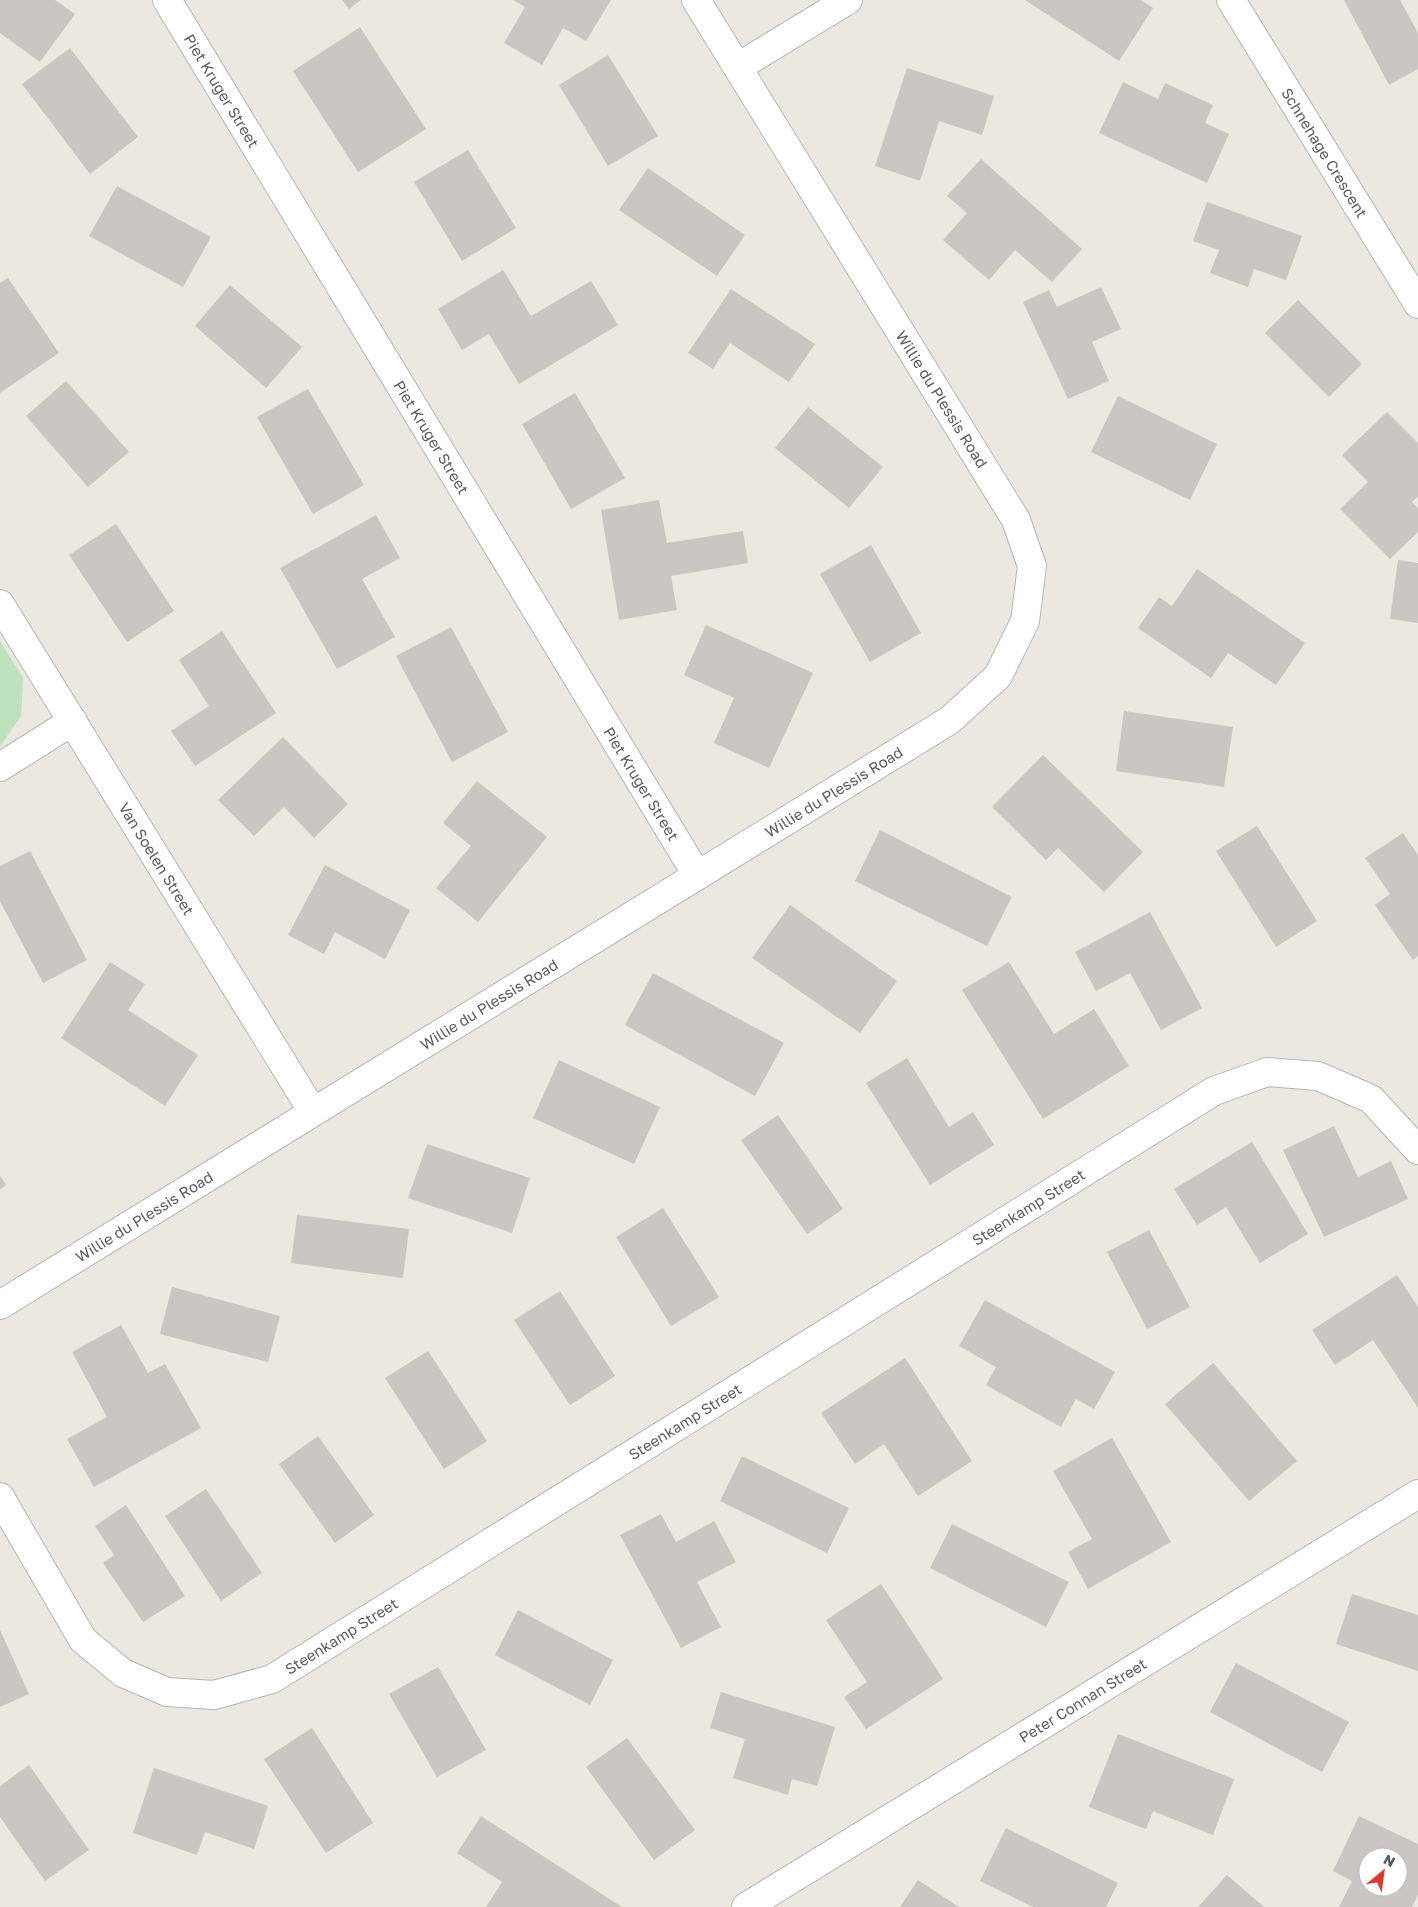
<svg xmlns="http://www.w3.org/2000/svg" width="1418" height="1907" font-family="'Golos Text',sans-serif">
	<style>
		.green { fill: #bde2bc }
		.building { fill: #cbc6c1; fill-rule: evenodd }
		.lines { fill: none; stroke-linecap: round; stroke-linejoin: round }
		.minor-casing { stroke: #b2b6ba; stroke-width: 30 }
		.minor { stroke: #fff; stroke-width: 28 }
		.labels { text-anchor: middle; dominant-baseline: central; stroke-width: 4; stroke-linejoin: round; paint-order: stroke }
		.street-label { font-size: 15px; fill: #585c60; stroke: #fff }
	</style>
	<rect width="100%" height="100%" fill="#ebe8df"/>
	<!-- green -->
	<polygon class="green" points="0,641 23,678 21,716 0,746"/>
	<!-- building -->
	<g class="building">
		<polygon points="0,0 55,0 75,14 40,62 0,33"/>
		<polygon points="342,0 361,0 349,9"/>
		<polygon points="513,0 611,0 586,41 563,28 542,65 504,43 525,7"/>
		<polygon points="1025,0 1141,0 1153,8 1119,61"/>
		<polygon points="1344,0 1400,0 1418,33 1418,69 1389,85"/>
		<polygon points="360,27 426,129 358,172 293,71"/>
		<polygon points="70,48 138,137 90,174 22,84"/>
		<polygon points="608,55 658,136 608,166 559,85"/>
		<polygon points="907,68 994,96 982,135 939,121 920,181 875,166"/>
		<polygon points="1123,82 1158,99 1165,83 1213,105 1205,123 1229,134 1207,183 1099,133"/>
		<polygon points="468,150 516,228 462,261 414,182"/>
		<polygon points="981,159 1082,249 1052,282 1015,250 989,280 943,240 967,213 947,196"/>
		<polygon points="648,168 745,235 717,276 619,210"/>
		<polygon points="117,186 211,237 183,287 89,236"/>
		<polygon points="1207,202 1302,236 1286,280 1254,269 1248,287 1210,273 1219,250 1193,241"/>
		<polygon points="503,270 531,316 591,281 618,325 519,384 489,334 462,350 438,309"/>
		<polygon points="8,278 59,353 0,393 0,283"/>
		<polygon points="230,285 302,347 266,388 195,326"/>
		<polygon points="1101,287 1121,329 1092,342 1109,381 1068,399 1023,302 1049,290 1057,307"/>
		<polygon points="731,289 815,344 789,382 730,343 713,369 688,353"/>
		<polygon points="1298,300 1362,364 1329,397 1265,333"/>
		<polygon points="66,381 129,452 88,487 26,416"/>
		<polygon points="308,389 364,485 313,514 257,417"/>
		<polygon points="575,393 625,478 571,509 522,424"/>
		<polygon points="1118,396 1217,444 1190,500 1091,452"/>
		<polygon points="808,407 883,467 849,508 775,448"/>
		<polygon points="1387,412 1418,443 1418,497 1412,502 1418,508 1418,532 1390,559 1340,509 1368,482 1342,455"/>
		<polygon points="659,500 667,543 743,531 748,563 671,576 677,610 619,620 601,510"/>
		<polygon points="376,515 400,558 362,579 395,637 337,669 280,568"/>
		<polygon points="116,524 174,611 127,642 69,555"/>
		<polygon points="871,545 921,633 870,662 820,574"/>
		<polygon points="1398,560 1418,563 1418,623 1390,619"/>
		<polygon points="1197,569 1305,643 1276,685 1228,653 1211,678 1138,628 1159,597 1172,606"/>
		<polygon points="706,625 813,673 769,768 714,743 734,698 684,675"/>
		<polygon points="451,627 508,732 452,762 396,656"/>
		<polygon points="222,631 276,713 195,766 171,731 209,706 179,660"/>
		<polygon points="1124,711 1233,727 1224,787 1116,771"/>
		<polygon points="283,737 348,804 314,838 284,807 254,836 218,800"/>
		<polygon points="1043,755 1143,852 1104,892 1058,848 1046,860 992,807"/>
		<polygon points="477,781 547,837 478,922 436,888 471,846 443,823"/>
		<polygon points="1257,826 1317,921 1276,947 1216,851"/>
		<polygon points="880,830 1012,897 987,946 855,881"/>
		<polygon points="1403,833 1418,855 1418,956 1413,960 1375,905 1390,894 1365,858"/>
		<polygon points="30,851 87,960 43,983 0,901 0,866"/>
		<polygon points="325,865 410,910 385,959 335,932 324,954 288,935"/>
		<polygon points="790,905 897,981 860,1033 752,958"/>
		<polygon points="1150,912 1202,1008 1161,1030 1130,973 1096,991 1075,952"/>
		<polygon points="110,962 145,984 128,1010 198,1055 165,1106 61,1038"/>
		<polygon points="1009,962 1054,1034 1094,1009 1129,1066 1043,1119 962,990"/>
		<polygon points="653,973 784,1043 755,1096 625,1025"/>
		<polygon points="907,1058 949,1127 973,1112 994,1145 930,1185 866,1083"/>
		<polygon points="559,1060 660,1107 634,1164 533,1118"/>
		<polygon points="778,1115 843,1209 807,1234 741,1140"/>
		<polygon points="1334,1126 1358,1177 1391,1161 1408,1199 1324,1237 1283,1150"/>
		<polygon points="1252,1142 1308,1234 1260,1263 1226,1207 1197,1225 1174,1189"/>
		<polygon points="427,1144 530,1178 512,1233 408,1198"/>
		<polygon points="0,1176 6,1185 0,1189"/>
		<polygon points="663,1208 719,1297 671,1326 616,1237"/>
		<polygon points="297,1215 409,1229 403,1278 291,1263"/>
		<polygon points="1149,1230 1190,1307 1147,1329 1107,1252"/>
		<polygon points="1397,1275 1418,1307 1418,1408 1373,1340 1335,1365 1312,1330"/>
		<polygon points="172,1287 280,1316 268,1362 160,1334"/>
		<polygon points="560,1291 615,1376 570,1405 514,1320"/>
		<polygon points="985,1300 1115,1372 1094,1409 1076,1399 1061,1427 986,1385 996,1367 959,1346"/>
		<polygon points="121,1325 148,1373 165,1364 201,1428 94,1487 67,1439 107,1417 72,1352"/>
		<polygon points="428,1351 487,1441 444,1469 385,1378"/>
		<polygon points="905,1358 972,1461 918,1496 884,1444 855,1464 821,1413"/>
		<polygon points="1213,1363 1297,1461 1249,1501 1165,1404"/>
		<polygon points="318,1436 374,1515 335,1543 279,1464"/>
		<polygon points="1112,1438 1171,1542 1088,1589 1068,1552 1092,1539 1053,1471"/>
		<polygon points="742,1456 849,1508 827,1553 720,1501"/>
		<polygon points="206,1489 262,1573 221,1601 165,1516"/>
		<polygon points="126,1505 185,1596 143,1622 103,1563 114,1555 95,1526"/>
		<polygon points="661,1514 676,1542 714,1521 736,1562 697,1582 721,1627 681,1648 620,1535"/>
		<polygon points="952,1524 1069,1582 1046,1627 930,1568"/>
		<polygon points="881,1584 943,1679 866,1729 844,1697 867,1682 826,1620"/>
		<polygon points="1352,1594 1418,1615 1418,1671 1336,1644"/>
		<polygon points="518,1610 613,1660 590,1705 495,1655"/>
		<polygon points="0,1630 29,1694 0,1707"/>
		<polygon points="1236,1663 1349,1722 1322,1772 1210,1712"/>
		<polygon points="438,1667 486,1750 437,1777 389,1694"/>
		<polygon points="721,1692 835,1727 817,1786 792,1779 788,1795 733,1778 745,1739 710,1728"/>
		<polygon points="312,1728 373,1823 326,1853 264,1759"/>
		<polygon points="1118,1734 1234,1779 1213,1835 1153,1811 1146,1829 1089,1807"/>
		<polygon points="627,1738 695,1830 654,1860 586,1767"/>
		<polygon points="29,1765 89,1850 45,1881 0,1817 0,1786"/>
		<polygon points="154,1768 268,1806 254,1849 205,1832 197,1855 133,1833"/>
		<polygon points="481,1816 622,1907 486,1907 502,1882 457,1853"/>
		<path d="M1359 1816 1418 1844V1895L1412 1907H1339L1352 1881 1333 1871ZM1368 1857H1398V1887H1368Z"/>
		<polygon points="1006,1828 1118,1883 1106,1907 1033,1907 980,1881"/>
		<polygon points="1227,1875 1264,1907 1198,1907"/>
		<polygon points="918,1880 959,1907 900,1907"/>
	</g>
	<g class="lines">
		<defs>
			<g id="minor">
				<path id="s1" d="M167 0 697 875"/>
				<path id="s2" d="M1231 0 1418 304"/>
				<polyline points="738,67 848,0"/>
				<path id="s3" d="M0 604 313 1112"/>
				<polyline points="0,767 73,721"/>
				<path id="s4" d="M0 1305 950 720 998 676 1025 621 1032 566 1016 520 696 0"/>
				<path id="s5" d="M0 1497 83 1640 123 1673 167 1692 214 1695 272 1679 1214 1091 1267 1072 1318 1076 1371 1099 1418 1150"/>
				<path id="s6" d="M746 1907 1418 1494"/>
			</g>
		</defs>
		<!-- minor casing -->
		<use href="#minor" class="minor-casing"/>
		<!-- minor -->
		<use href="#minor" class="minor"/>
	</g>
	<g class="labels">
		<!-- street labels -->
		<g class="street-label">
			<text stroke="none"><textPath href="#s1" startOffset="106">Piet Kruger Street</textPath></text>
			<text stroke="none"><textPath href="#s2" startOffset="179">Schnehage Crescent</textPath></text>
			<text transform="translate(942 399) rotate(58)">Willie du Plessis Road</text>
			<text stroke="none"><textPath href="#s1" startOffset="511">Piet Kruger Street</textPath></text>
			<text stroke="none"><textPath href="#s1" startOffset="916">Piet Kruger Street</textPath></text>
			<text stroke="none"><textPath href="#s4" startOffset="979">Willie du Plessis Road</textPath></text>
			<text stroke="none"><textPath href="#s3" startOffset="299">Van Soelen Street</textPath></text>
			<text stroke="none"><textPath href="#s4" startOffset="574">Willie du Plessis Road</textPath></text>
			<text stroke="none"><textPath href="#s5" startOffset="1264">Steenkamp Street</textPath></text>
			<text stroke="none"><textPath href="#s4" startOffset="169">Willie du Plessis Road</textPath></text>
			<text stroke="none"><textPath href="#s5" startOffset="859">Steenkamp Street</textPath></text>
			<text stroke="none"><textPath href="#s5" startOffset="454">Steenkamp Street</textPath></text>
			<text stroke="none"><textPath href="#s6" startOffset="395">Peter Connan Street</textPath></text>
		</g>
	</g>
	<!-- north arrow -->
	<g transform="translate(1383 1872) rotate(29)"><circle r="24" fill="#ffffff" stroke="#bcbebf"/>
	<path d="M0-4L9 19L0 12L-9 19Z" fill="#e03930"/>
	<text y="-8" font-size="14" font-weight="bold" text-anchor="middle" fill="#585c60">N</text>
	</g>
</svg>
